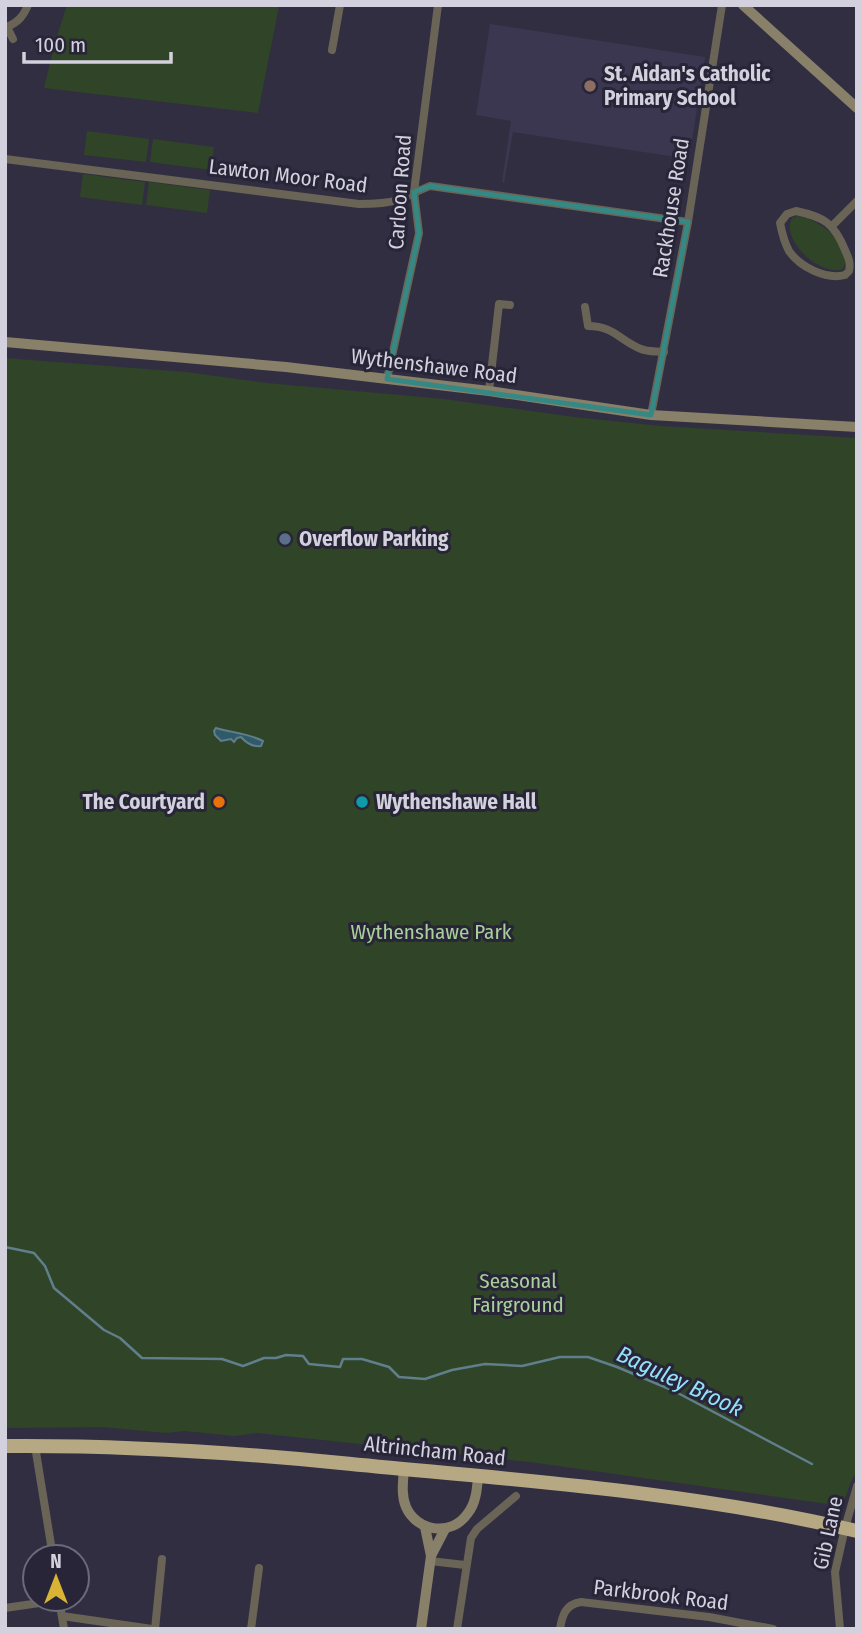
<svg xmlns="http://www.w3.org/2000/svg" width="862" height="1634" font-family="'Fira Sans Condensed',sans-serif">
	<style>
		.built { fill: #3b3750 }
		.green { fill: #304427 }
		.water { fill: #2f5a6a; stroke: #607e8c; stroke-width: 2 }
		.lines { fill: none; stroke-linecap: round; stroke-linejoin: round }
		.stream { stroke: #607e8c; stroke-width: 2.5 }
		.street { stroke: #696455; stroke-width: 8 }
		.secondary { stroke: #888068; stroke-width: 10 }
		.highway { stroke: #b6a883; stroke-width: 14 }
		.marked { fill: none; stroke: #368884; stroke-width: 5; stroke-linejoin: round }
		.education-dot { fill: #8d6e63; stroke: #272537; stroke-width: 2.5 }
		.service-dot { fill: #5c6f8a; stroke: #272537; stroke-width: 2.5 }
		.food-dot { fill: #e8710a; stroke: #272537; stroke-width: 2.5 }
		.culture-dot { fill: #0f9aa8; stroke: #272537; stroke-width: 2.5 }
		.labels { text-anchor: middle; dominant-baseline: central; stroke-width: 6; stroke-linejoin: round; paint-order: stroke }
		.poi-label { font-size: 21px; font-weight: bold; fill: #d2d1dd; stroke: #272537; text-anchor: start }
		.street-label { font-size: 21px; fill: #d2d1dd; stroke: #272537 }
		.park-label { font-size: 21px; fill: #aad09a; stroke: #272537 }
		.water-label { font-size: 23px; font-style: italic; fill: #94e0fc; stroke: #272537 }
	</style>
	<rect width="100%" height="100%" fill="#312e42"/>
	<!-- built -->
	<polygon class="built" points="490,24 705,57 689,159 513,132 504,183 502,182 511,121 476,115"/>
	<!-- green -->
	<g class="green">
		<polygon points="67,5 279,6 258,113 44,88 55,42"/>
		<polygon points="87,131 149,139 146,162 84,155"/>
		<polygon points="153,139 214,147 211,170 150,162"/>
		<polygon points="83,174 145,182 142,205 80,197"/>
		<polygon points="149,182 210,190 207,213 146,205"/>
		<path d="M797 216C818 218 855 245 843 269 821 277 780 241 792 218Z"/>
		<polygon points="5,358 186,372 267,383 444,399 574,417 661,426 857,438 857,1472 852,1479 842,1506 530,1462 257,1433 234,1436 185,1431 166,1433 102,1427 5,1428"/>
	</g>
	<!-- water -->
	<path class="water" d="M216 728C233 733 247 733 263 741L261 746C253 747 247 744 241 737L237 738 234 742 231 739 221 741 215 735 214 731Z"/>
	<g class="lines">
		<!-- stream -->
		<polyline class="stream" points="5,1247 34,1253 45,1266 54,1288 104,1330 120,1338 142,1358 222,1359 243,1366 264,1358 276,1358 286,1355 303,1356 309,1364 340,1367 343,1359 362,1359 389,1367 399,1377 425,1379 452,1370 485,1364 522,1366 560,1357 588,1357 617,1367 674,1391 812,1464"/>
		<!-- street -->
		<g class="street">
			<path d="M13 39 7 27C18 22 23 17 28 5"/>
			<polyline points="332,50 340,5"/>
			<path d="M5 159 359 204C372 204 385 204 398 200 408 197 419 190 430 186L688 222"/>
			<path d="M796 211C824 217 834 223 845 250 848 257 851 262 849 271L845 275C826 280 800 267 789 251 784 242 782 233 780 223L787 214Z"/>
			<polyline points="832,226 857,201"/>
			<path d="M585 307 588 326C614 326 619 340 641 349 648 352 656 351 664 352"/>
			<polyline points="387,379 419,233 414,192 438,5"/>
			<polyline points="489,391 499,304 510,305"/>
			<polyline points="651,415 688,222 722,5"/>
			<polyline points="35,1446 53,1557"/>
			<polyline points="430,1561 465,1565"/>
			<polyline points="59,1599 64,1629"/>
			<polyline points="5,1608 60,1600"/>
			<polyline points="62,1616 152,1629"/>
			<polyline points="155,1629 162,1559"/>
			<polyline points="251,1629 259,1568"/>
			<polyline points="457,1629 471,1538 477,1529 516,1496"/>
			<path d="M560 1629C562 1615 566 1604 581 1602L709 1617 773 1629"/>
			<polyline points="840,1629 835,1572 845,1528 857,1486"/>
		</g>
		<!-- secondary -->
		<g class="secondary">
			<polyline points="743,5 857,108"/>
			<polyline points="5,342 286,367 489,391 651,415 857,427"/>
			<path d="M404 1469C403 1482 401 1495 406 1507 417 1532 452 1537 468 1513 476 1503 477 1489 478 1477"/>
			<polyline points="425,1527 431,1556"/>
			<polyline points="421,1629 431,1556 445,1529"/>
		</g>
		<!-- highway -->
		<path class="highway" d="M5 1446C118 1445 230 1452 341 1463 513 1480 688 1491 857 1531"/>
	</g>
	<!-- marked area -->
	<path class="marked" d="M430 186 688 222 651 415 387 379 419 233 414 192Z"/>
	<!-- markers -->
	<circle class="education-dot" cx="590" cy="86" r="7"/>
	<circle class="service-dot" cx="285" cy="539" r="7"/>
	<circle class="food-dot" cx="219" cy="802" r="7"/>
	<circle class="culture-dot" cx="362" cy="802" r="7"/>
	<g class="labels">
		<!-- poi labels -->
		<g class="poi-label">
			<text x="604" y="74">St. Aidan's Catholic<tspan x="604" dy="24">Primary School</tspan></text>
			<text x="299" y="539">Overflow Parking</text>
			<text x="205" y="802" text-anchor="end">The Courtyard</text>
			<text x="376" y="802">Wythenshawe Hall</text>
		</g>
		<!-- street labels -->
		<g class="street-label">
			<text transform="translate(288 176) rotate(7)">Lawton Moor Road</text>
			<text transform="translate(400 192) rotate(-86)">Carloon Road</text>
			<text transform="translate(671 208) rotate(-81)">Rackhouse Road</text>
			<text transform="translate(434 366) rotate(7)">Wythenshawe Road</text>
			<text transform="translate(435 1451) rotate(6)">Altrincham Road</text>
			<text transform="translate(828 1533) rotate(-78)">Gib Lane</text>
			<text transform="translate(661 1595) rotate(7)">Parkbrook Road</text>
		</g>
		<!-- park labels -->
		<g class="park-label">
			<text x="431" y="932">Wythenshawe Park</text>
			<text x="518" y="1281">Seasonal<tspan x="518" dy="24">Fairground</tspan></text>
		</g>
		<!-- water labels -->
		<g class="water-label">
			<text transform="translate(680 1381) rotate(25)">Baguley Brook</text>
		</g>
	</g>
	<!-- border -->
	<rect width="862" height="1634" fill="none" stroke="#d2d1dd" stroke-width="14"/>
	<!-- north arrow -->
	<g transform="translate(56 1578)"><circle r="33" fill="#272537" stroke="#6b6a79" stroke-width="2"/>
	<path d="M0-5L12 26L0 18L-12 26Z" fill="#d9b334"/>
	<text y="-10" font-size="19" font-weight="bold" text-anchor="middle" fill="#d2d1dd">N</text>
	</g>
	<!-- scale -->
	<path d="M24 52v10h147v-10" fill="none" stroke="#d2d1dd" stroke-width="3.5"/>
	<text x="35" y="52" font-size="21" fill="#d2d1dd" stroke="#272537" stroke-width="5" paint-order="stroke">100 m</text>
</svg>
